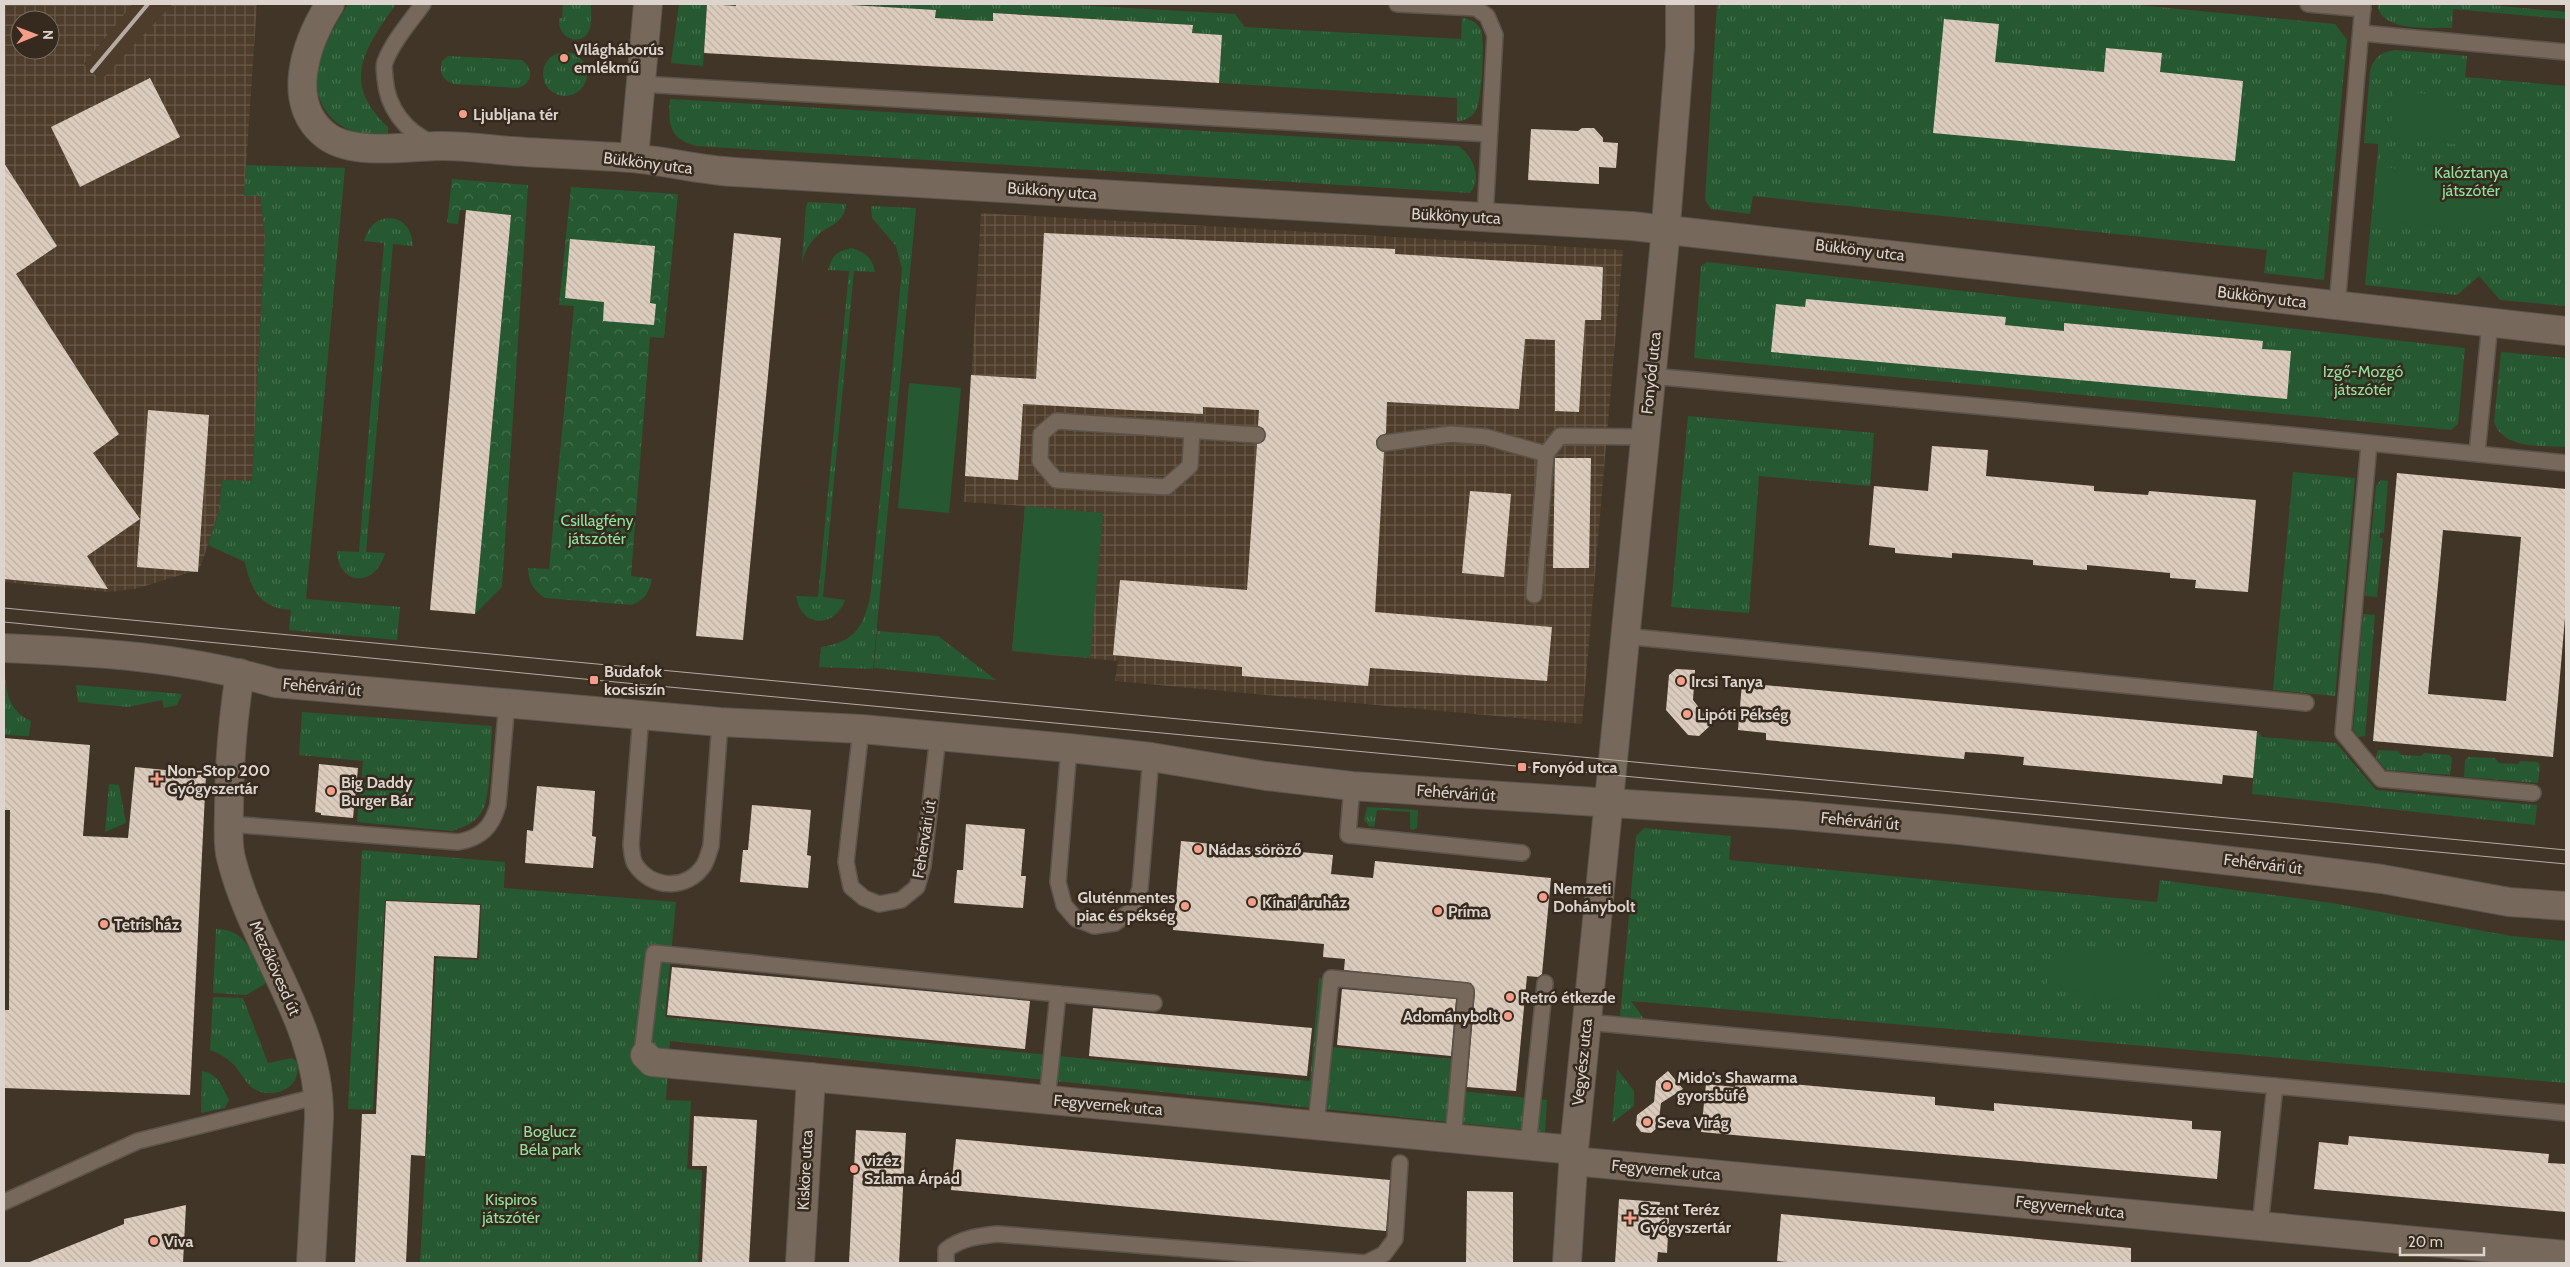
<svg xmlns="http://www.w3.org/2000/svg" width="2570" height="1267" font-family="Cabin,sans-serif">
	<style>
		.industrial { fill: url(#industrial-grid); fill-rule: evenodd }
		.built { fill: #4e3d2b }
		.grass { fill: url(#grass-tufts) }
		.forest { fill: url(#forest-crowns) }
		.pitch { fill: #265931 }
		.building { fill: url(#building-back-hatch); fill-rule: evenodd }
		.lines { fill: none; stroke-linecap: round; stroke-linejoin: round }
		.service-casing { stroke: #5d5349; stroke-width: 18 }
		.minor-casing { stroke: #5d5349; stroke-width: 30 }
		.tertiary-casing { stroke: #5d5349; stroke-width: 30 }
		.service { stroke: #76685b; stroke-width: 15 }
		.minor { stroke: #76685b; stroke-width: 28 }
		.tertiary { stroke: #76685b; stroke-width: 28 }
		.tram { stroke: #b4aba2; stroke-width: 1 }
		.rail { stroke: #b4aba2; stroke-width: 4 }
		.poi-dot { fill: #f49e89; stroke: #362a1e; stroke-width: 2 }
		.labels { text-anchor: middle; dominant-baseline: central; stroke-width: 5; stroke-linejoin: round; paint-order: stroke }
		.poi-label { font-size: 16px; font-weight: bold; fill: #dcd4cd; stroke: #362a1e; text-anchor: start }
		.street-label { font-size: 16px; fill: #dcd4cd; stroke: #362a1e }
		.park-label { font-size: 16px; fill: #8fe39d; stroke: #362a1e }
	</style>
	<defs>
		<pattern id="industrial-grid" width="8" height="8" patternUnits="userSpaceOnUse" patternTransform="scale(1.25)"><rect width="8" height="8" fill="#4e3d2b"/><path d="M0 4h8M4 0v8" fill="none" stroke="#675849"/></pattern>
		<pattern id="grass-tufts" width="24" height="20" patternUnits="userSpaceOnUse" patternTransform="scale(1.25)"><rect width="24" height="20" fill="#265931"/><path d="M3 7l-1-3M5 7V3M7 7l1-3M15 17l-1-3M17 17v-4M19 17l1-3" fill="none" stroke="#45704e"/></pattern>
		<pattern id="forest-crowns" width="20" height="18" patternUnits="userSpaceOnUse" patternTransform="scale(1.25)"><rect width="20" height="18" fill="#265931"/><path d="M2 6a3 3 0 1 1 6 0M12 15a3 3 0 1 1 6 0" fill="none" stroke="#45704e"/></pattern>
		<pattern id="building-back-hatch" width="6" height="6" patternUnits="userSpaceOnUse" patternTransform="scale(1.25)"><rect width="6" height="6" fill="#dbccbd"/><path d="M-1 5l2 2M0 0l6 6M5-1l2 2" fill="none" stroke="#bcb0a4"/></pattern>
	</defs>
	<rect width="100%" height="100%" fill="#413528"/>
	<!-- industrial -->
	<g class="industrial">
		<path d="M4 4H133L84 64 101 80 172 4H257L244 195H260L265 236 252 482 222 480 219 511 201 565 194 571 135 589 108 592 4 582ZM20 20H50V50H20Z"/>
		<polygon points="981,213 1623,250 1582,724 1115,681 1118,661 1012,651 1025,506 964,502"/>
	</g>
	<!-- built -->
	<polygon class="built" points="133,4 172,4 101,80 84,64"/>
	<!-- grass -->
	<g class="grass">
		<path d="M348 4H396C365 48 340 82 388 127V134C379 133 369 134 360 133 346 130 334 123 326 111 303 76 330 34 348 4Z"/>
		<path d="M563 4H591C591 12 592 24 589 31 583 44 566 41 561 30 559 27 559 22 559 18H562Z"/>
		<polygon points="679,4 736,4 736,6 707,5 703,66 671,63"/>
		<path d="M833 4H1059L1235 14 1245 27 1461 39 1462 18C1471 19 1477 22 1481 30 1485 39 1482 101 1476 110 1472 118 1464 120 1457 122V98L1219 83 1222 35 1192 33 1193 25 994 13 993 21 935 18 936 10Z"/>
		<polygon points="1717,4 2128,4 2335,24 2347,40 2324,280 2264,273 2267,250 1753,196 1750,214 1711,209 1705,200"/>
		<path d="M2377 4H2479L2566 12V19L2453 9 2452 28C2430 27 2381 33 2377 4Z"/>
		<path d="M2395 50 2467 56 2465 77 2566 86V306L2500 300 2479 276 2457 295 2365 285 2378 148V144L2364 143 2370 71C2374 57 2381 52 2395 50Z"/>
		<circle cx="565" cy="74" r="22"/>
		<path d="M448 56 522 60C534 69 533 83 518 88L454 84C442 80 439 73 442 61Z"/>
		<path d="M670 99 1458 146C1472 154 1483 178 1470 193L696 146C669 139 668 124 670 99Z"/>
		<path d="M246 165 345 168 306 599 400 607 397 640 289 630 291 610C260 608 251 590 245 562L208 545 219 511 222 480 252 481 265 236 260 195 244 196Z"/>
		<path d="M808 202 846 204C844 224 830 224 818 235 810 242 805 251 802 262L806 206Z"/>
		<path d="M871 206 916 208 873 669 819 667 821 647C857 642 865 624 871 591L902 269 896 246 872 218Z"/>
		<path d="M392 218C407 222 411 230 413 246L393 244 366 552 385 553C376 588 338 586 337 551L359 552 384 243 364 241C370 225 375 219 392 218Z"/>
		<path d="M852 248C866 253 872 257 875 272L854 271 823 597 845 600C834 629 801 628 796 596L818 597 849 271 828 270C832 255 837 251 852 248Z"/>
		<polygon points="1707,262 2465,348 2458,424 2451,430 1694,358 1701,266"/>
		<path d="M2501 352 2566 358V447C2542 445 2504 450 2494 422Z"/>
		<polygon points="1688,416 1874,433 1870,486 1759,476 1749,613 1671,607"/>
		<polygon points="2293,472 2355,478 2335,696 2273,690"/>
		<polygon points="2381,480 2388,481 2384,533 2380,533 2380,538 2383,538 2377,597 2365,596 2376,486"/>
		<polygon points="2363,614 2375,615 2365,736 2358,737 2353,730"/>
		<polygon points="877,631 938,636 996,680 874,668"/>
		<path d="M4 679 6 680C6 698 13 713 31 721L29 736 4 735Z"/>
		<polygon points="76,685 182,694 177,705 164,708 162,700 128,707 78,702"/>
		<path d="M302 712 492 726C491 742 490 795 484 807 478 822 465 827 451 831L357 822 363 761 299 755Z"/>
		<polygon points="2257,731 2262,737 2336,743 2376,790 2537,805 2535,825 2252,794"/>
		<polygon points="2378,750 2398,751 2401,755 2421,756 2424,753 2449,755 2452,758 2450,775 2386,770 2376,758"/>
		<polygon points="2468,757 2495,758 2499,763 2518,764 2520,761 2538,762 2540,766 2538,783 2464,777 2465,760"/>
		<polygon points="109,784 119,785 126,823 105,832"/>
		<polygon points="1367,807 1418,810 1417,828 1412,830 1410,828 1410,812 1377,810 1374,827 1369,826 1364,820"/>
		<polygon points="1644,828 1731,836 1729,860 2157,902 2160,880 2332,903 2511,936 2566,941 2566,1083 1631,1001 1645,1020 1620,1016 1636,836"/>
		<polygon points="362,850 505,862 504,888 676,902 665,1017 1310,1081 1319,978 1338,980 1332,1047 1452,1059 1449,1090 1547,1100 1545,1132 670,1041 666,1100 691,1101 687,1169 702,1170 698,1263 420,1263 436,958 479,960 481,904 385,900 373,1110 348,1109"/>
		<path d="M216 929C247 929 252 955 266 979L265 984 246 995 213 993Z"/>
		<path d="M213 997 243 998 268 1063 292 1058 296 1061C299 1068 298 1076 293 1083 283 1095 262 1097 250 1086 244 1080 240 1071 233 1064 227 1058 219 1053 210 1050Z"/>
		<polygon points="1617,1069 1634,1091 1634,1106 1612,1123"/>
		<path d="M202 1071C219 1074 222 1087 229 1100L225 1108 201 1113Z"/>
	</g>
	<!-- forest -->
	<g class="forest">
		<polygon points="452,179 528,185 502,587 475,614 511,215 460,210 458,224 447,223"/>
		<path d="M571 187 678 194 664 338 650 337 631 576 652 579C649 592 646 599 632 605L545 598C533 590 529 583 528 568L549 569 574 306 559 305Z"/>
	</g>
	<!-- pitch -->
	<g class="pitch">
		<polygon points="2394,91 2459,97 2456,144 2390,138"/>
		<polygon points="2378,167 2504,178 2499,231 2373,220"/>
		<polygon points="909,383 961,388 949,513 898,508"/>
		<polygon points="1025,506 1103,513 1090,658 1012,651"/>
		<polygon points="2052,947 2088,951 2093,947 2158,954 2162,958 2158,1000 2153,1003 2086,996 2083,992 2047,988"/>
	</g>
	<!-- building -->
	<g class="building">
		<polygon points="707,4 736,6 736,4 833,4 936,10 935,18 966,20 993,21 993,13 1193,25 1192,33 1222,35 1219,83 704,53"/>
		<polygon points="1944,19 1999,24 1995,62 2104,72 2106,48 2162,53 2160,72 2243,81 2235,161 1933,133"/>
		<polygon points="150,78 180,137 80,187 51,127"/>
		<polygon points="1582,128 1594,128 1603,138 1603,142 1618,143 1616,168 1599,167 1599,184 1528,180 1531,129 1578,131"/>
		<polygon points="4,163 57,246 16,274 119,434 93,453 140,519 87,556 108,589 4,579"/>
		<polygon points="466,210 511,215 475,614 430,610"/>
		<polygon points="734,233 781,238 743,640 696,636"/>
		<polygon points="1044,233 1395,249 1395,254 1603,267 1601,320 1585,320 1579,412 1555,411 1555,340 1525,339 1519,409 1387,402 1386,433 1376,440 1377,448 1384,452 1375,612 1552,627 1547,681 1370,668 1368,686 1242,676 1242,667 1113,655 1120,580 1247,590 1257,444 1264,441 1266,435 1263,428 1258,426 1259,410 1203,407 1203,414 1023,404 1018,480 965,476 971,375 1036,379"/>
		<polygon points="570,239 655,246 650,303 656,304 654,325 603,321 604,302 565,298"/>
		<polygon points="1806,299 2006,317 2005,325 2064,331 2064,323 2263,341 2262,349 2291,351 2287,399 1771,352 1776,304 1805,307"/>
		<polygon points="148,410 209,415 198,572 137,567"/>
		<polygon points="1932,446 1988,450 1986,476 2094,486 2094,491 2148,495 2149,491 2256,500 2248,592 2195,588 2196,580 2170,578 2170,573 2087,565 2087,570 2033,565 2033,560 1978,555 1952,553 1952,558 1895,553 1895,548 1869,545 1874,486 1928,491"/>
		<polygon points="1555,458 1591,458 1589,568 1553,568"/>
		<path d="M2397 473 2566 489V606L2553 757 2373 741ZM2443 530 2521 537 2506 701 2428 694Z"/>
		<polygon points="1470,491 1511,494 1504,577 1462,573"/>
		<polygon points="1676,669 1695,670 1693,700 1712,724 1699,736 1688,735 1666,710 1669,675"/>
		<polygon points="1742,683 2257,731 2253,778 2223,775 2222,784 2023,765 2024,757 1994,754 1965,752 1964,759 1766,740 1766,733 1738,730"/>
		<polygon points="4,738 90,745 83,836 128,838 135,767 206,774 190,1095 4,1088 4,1010 9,1010 10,810 4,810"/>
		<polygon points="319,764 358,768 353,818 321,815 321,813 315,812"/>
		<polygon points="537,786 595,791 592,836 596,837 593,868 525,863 527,830 533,831"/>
		<polygon points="752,805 811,810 807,855 811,856 808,888 740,882 743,850 748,850"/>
		<polygon points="966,824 1025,829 1021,876 1026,876 1023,908 954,903 957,870 963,870"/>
		<polygon points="1181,841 1333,855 1331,874 1373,878 1375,861 1551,878 1542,974 1538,977 1527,976 1516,1091 1467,1087 1475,992 1471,983 1344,970 1345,959 1323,957 1324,944 1173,930"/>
		<polygon points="386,901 480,905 477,958 434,956 425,1156 411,1155 406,1263 355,1263 362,1114 376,1114"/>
		<polygon points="672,967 1030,1001 1025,1049 667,1015"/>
		<polygon points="1342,989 1456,999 1451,1056 1337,1045"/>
		<polygon points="1093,1008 1312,1028 1307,1076 1089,1056"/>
		<polygon points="1668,1071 1683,1089 1661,1103 1658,1127 1651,1133 1641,1132 1636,1125 1637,1115 1654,1102 1656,1081"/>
		<polygon points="1736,1079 1935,1097 1935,1105 1994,1111 1994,1103 2192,1121 2192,1129 2221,1131 2217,1179 1701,1132 1706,1084 1735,1087"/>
		<polygon points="694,1116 757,1120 749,1263 702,1263 707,1166 692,1166"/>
		<polygon points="856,1130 906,1133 899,1263 849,1263"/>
		<polygon points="2349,1136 2549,1154 2548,1163 2566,1164 2566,1212 2314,1189 2319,1142 2348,1145"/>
		<polygon points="956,1139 1390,1180 1386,1231 951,1190"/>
		<polygon points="1467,1191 1513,1192 1513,1263 1466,1263"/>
		<polygon points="1619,1199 1660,1202 1659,1217 1669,1218 1667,1253 1658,1252 1657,1263 1615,1263"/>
		<polygon points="186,1205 183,1263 27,1263 124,1224 124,1219"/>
		<polygon points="1781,1214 2131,1248 2131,1263 1795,1263 1777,1261"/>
	</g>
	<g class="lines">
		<defs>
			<g id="service">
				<path d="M423 4C410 22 393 41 385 62 383 67 385 73 385 78 387 107 405 132 433 143"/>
				<polyline points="1397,4 1476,8 1487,16 1495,35 1485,217"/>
				<polyline points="2308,4 2363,9"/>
				<polyline points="2361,33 2566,52"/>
				<polyline points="640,84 1489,134"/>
				<polyline points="2337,306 2363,4"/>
				<polyline points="1651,376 2290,435 2566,463"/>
				<polyline points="1192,430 1190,466 1166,487 1056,480 1040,461 1041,434 1056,421 1257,435"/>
				<polyline points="1385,443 1451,434 1486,437 1546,454 1560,436 1644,437"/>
				<polyline points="2369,444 2343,733 2381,779 2533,793"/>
				<polyline points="2477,453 2490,323"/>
				<polyline points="1534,595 1546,454"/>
				<polyline points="1623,636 2306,703"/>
				<path d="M641 714 631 845C632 851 632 859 635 864 651 889 687 891 704 865 707 860 709 852 711 846L720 722"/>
				<polyline points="861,729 846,862 851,887 864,898 879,904 901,900 917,887 923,866 938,736"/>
				<polyline points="1069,748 1058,882 1064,905 1076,919 1087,923 1094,926 1115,923 1132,910 1140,889 1151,757"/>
				<polyline points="1352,786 1348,835 1522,853"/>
				<path d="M229 824 458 842C481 838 492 827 498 805L507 702"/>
				<polyline points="1058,994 1154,1003"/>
				<polyline points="1586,1022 2566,1113"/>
				<polyline points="645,1055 643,1045 654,953 1058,994 1047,1100"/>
				<polyline points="1316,1125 1331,978 1466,991 1453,1139"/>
				<polyline points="1528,1146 1545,983"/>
				<polyline points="4,1202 138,1141 319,1096"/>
				<polyline points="2260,1226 2275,1086"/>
				<path d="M946 1263V1250C961 1238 979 1236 997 1234L1366 1263 1384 1254 1395 1239 1400 1163"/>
			</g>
			<g id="minor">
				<path d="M330 4C306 42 283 105 328 137 354 155 406 147 436 146 460 145 487 149 511 151 552 154 592 155 632 158 666 161 699 170 734 172L1632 226 2566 331"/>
				<polyline points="634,158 648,4"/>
				<path d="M240 673C233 718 229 763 229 809 229 825 227 843 231 858 253 948 321 1023 319 1119L311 1263"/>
				<polyline points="645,1055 652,1062 1574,1150"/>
				<polyline points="1573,1161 2566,1255"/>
				<polyline points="800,1263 811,1077"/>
				<polyline points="1567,1263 1574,1150 1664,250 1680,47 1680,4"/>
			</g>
			<path id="tertiary" d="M4 648C96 652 186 657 275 683L720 722 861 729 1069 748 1151 757 1266 776 1352 786 1794 815 1959 830 2293 868 2382 879 2509 902 2566 906"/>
		</defs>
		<!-- service casing -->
		<use href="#service" class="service-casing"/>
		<!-- minor casing -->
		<use href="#minor" class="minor-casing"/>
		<!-- tertiary casing -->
		<use href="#tertiary" class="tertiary-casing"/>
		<!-- service -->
		<use href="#service" class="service"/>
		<!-- minor -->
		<use href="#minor" class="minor"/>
		<!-- tertiary -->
		<use href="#tertiary" class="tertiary"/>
		<!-- tram -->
		<g class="tram">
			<polyline points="4,608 2566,850"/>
			<polyline points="4,622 594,680 2566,864"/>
		</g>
		<!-- rail -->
		<polyline class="rail" points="92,71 148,4"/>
	</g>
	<!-- markers -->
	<g class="poi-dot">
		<circle cx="564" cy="58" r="5"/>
		<circle cx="463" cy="114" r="5"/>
		<rect x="589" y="675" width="10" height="10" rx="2.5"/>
		<circle cx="1681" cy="681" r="5"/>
		<circle cx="1687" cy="714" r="5"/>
		<rect x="1517" y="762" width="10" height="10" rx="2.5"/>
		<path d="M154.5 771.5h5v5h5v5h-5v5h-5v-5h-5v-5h5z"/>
		<circle cx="331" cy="791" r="5"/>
		<circle cx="1198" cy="849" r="5"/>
		<circle cx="1543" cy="897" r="5"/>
		<circle cx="1252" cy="902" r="5"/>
		<circle cx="1185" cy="906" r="5"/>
		<circle cx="1438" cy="911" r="5"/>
		<circle cx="104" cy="924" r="5"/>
		<circle cx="1510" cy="997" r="5"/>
		<circle cx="1508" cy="1016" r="5"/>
		<circle cx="1667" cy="1086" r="5"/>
		<circle cx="1647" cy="1122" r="5"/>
		<circle cx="854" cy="1169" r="5"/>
		<path d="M1627.5 1210.5h5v5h5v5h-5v5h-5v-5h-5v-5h5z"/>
		<circle cx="154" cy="1241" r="5"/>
	</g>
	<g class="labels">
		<!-- poi labels -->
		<g class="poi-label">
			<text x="574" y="49">Világháborús<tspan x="574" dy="18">emlékmű</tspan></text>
			<text x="473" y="114">Ljubljana tér</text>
			<text x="604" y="671">Budafok<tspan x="604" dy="18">kocsiszín</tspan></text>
			<text x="1691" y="681">Ircsi Tanya</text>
			<text x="1697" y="714">Lipóti Pékség</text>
			<text x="1532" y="767">Fonyód utca</text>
			<text x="167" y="770">Non-Stop 200<tspan x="167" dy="18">Gyógyszertár</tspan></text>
			<text x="341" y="782">Big Daddy<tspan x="341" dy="18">Burger Bár</tspan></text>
			<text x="1208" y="849">Nádas söröző</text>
			<text x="1553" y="888">Nemzeti<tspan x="1553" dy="18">Dohánybolt</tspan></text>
			<text x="1175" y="897" text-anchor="end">Gluténmentes<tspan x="1175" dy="18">piac és pékség</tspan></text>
			<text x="1262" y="902">Kínai áruház</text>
			<text x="1448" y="911">Príma</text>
			<text x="114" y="924">Tetris ház</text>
			<text x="1520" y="997">Retró étkezde</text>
			<text x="1498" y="1016" text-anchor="end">Adománybolt</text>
			<text x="1677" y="1077">Mido's Shawarma<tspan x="1677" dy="18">gyorsbüfé</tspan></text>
			<text x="1657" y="1122">Seva Virág</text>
			<text x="864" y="1160">vizéz<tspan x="864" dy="18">Szlama Árpád</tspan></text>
			<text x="1640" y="1209">Szent Teréz<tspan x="1640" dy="18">Gyógyszertár</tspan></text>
			<text x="164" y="1241">Viva</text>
		</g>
		<!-- street labels -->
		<g class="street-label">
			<text transform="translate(648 163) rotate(7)">Bükköny utca</text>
			<text transform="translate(1052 191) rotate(4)">Bükköny utca</text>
			<text transform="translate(1456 216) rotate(3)">Bükköny utca</text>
			<text transform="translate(1860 250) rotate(7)">Bükköny utca</text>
			<text transform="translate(2262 297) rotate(7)">Bükköny utca</text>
			<text transform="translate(1651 373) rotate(-84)">Fonyód utca</text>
			<text transform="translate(322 687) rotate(5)">Fehérvári út</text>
			<text transform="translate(1456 793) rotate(4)">Fehérvári út</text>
			<text transform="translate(1860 821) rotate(5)">Fehérvári út</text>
			<text transform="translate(924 839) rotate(-81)">Fehérvári út</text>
			<text transform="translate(2263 864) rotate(7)">Fehérvári út</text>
			<text transform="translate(275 968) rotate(66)">Mezőkövesd út</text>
			<text transform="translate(1582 1062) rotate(-84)">Vegyész utca</text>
			<text transform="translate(1108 1105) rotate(5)">Fegyvernek utca</text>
			<text transform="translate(805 1170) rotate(-87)">Kisköre utca</text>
			<text transform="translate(1666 1170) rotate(5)">Fegyvernek utca</text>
			<text transform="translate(2070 1207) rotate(6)">Fegyvernek utca</text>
		</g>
		<!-- park labels -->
		<g class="park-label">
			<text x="2471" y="172">Kalóztanya<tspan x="2471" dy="18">játszótér</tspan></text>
			<text x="2363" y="371">Izgő-Mozgó<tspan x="2363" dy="18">játszótér</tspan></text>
			<text x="597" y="520">Csillagfény<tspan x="597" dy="18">játszótér</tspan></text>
			<text x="550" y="1131">Boglucz<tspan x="550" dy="18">Béla park</tspan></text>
			<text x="511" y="1199">Kispiros<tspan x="511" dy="18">játszótér</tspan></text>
		</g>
	</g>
	<!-- border -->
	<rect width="2570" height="1267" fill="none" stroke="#dcd4cd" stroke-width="10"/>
	<!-- north arrow -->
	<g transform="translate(35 35) rotate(89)"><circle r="24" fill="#362a1e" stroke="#786e64"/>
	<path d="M0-4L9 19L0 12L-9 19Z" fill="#f49e89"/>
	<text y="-8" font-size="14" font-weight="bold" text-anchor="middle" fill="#dcd4cd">N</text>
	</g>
	<!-- scale -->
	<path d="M2400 1247v8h84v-8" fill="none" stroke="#dcd4cd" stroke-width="2.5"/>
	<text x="2408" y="1247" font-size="15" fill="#dcd4cd" stroke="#362a1e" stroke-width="4" paint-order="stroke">20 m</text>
</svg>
